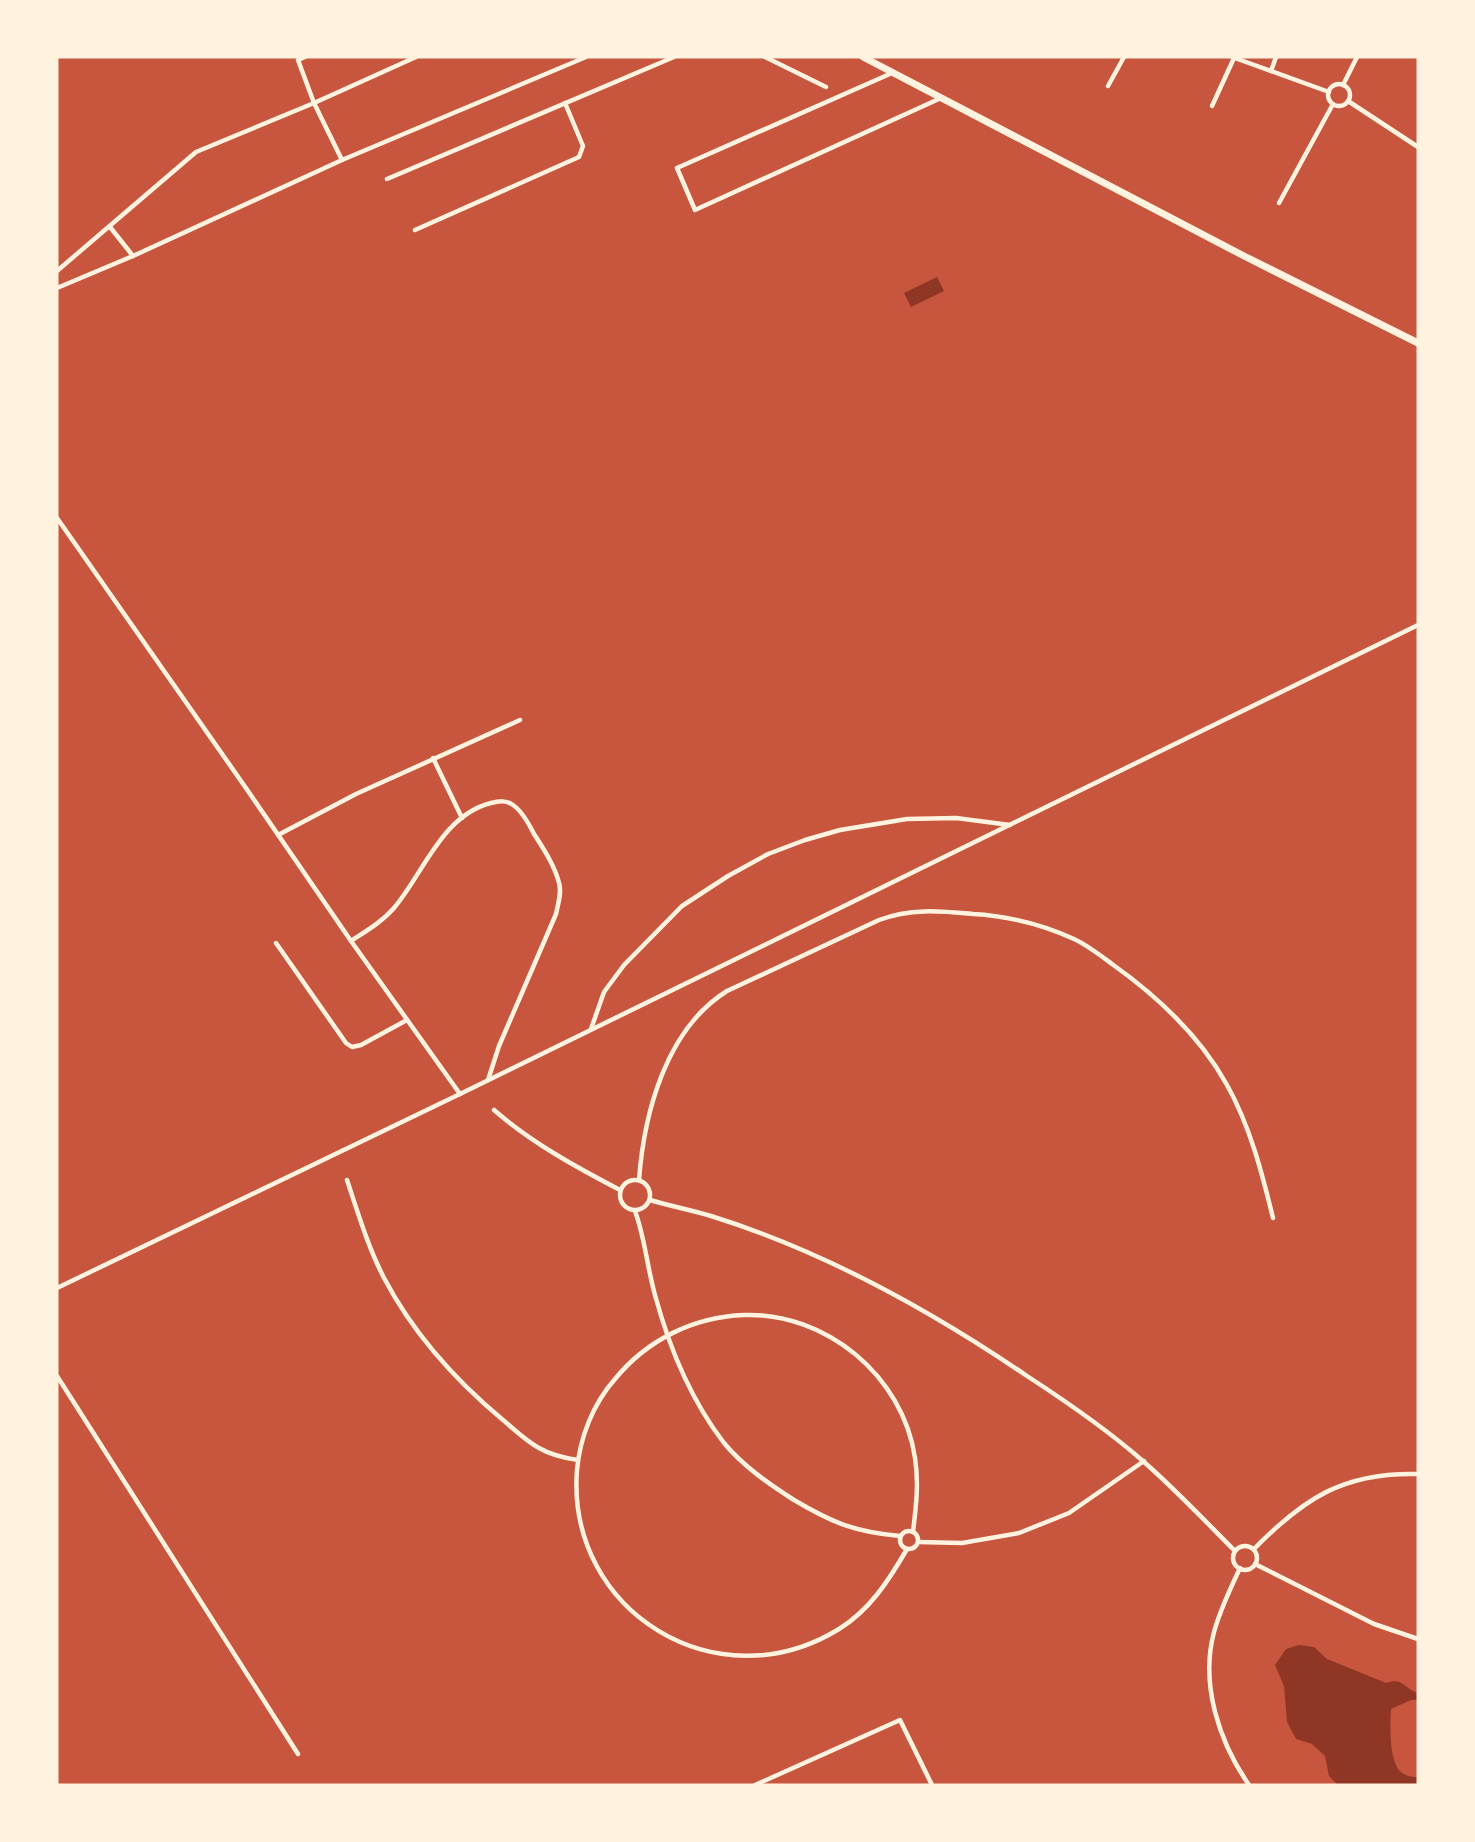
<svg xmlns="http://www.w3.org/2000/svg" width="1475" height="1842" font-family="'Alegreya Sans',sans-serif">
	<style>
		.water { fill: #8f3625 }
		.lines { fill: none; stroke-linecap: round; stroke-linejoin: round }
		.minor { stroke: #fff3e0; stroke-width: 4.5 }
		.primary { stroke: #fff3e0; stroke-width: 7 }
	</style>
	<rect width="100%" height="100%" fill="#c8553d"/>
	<!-- water -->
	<g class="water">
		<polygon points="937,277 944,291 911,307 904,293"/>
		<path d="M1299 1645 1314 1647 1327 1659 1386 1683C1403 1677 1404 1689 1418 1693V1700H1411L1391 1709C1390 1725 1389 1759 1400 1771 1405 1776 1411 1777 1418 1777V1785H1338L1329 1776 1325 1756 1312 1744 1296 1739 1287 1722 1284 1686 1275 1665 1286 1649Z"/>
	</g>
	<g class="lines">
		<!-- minor -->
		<g class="minor">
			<polyline points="305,57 298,60 314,103 342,160 586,57"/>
			<polyline points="765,57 826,87"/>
			<polyline points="1232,57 1329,92"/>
			<polyline points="1271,71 1276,57"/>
			<polyline points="892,73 677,168 695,210 941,98"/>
			<circle cx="1339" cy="95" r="11"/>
			<polyline points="1343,85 1357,57"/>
			<polyline points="1108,86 1124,57"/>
			<polyline points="1348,101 1418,147"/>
			<polyline points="1212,106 1234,58"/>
			<polyline points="387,179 674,57"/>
			<polyline points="1279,203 1333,104"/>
			<polyline points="110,227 133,256"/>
			<polyline points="415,230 579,157 583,146 565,103"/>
			<polyline points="57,271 196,152 314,103 416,57"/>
			<polyline points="57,288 133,256 342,160"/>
			<polyline points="57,518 248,791 351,941 460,1094"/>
			<polyline points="433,758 462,818"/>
			<polyline points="278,835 356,794 520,720"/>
			<path d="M351 941C366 931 382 922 394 908 423 874 442 815 491 803 499 801 506 800 513 805 522 811 529 824 534 834 543 848 555 866 559 883 562 892 558 904 556 914L499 1046 488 1080"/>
			<polyline points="276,943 346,1043 352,1047 361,1045 407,1020"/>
			<polyline points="591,1029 604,992 624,965 682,906 728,876 768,854 805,840 840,830 907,819 956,818 1010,825"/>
			<path d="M494 1110C532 1143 576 1167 620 1190"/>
			<circle cx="635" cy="1195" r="15"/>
			<path d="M347 1180C358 1213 368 1247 384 1278 413 1333 455 1380 503 1420 515 1430 526 1441 539 1448 551 1455 564 1458 578 1460"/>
			<path d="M639 1180C644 1113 666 1029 727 991L879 920C910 908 940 911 973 914 1009 916 1041 924 1074 939 1087 945 1100 955 1112 964 1157 996 1200 1036 1227 1085 1250 1126 1262 1173 1273 1218"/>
			<path d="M650 1200C670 1206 691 1210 711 1216 824 1251 930 1310 1027 1376 1067 1402 1108 1430 1144 1462 1176 1490 1205 1521 1235 1551"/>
			<path d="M635 1211C645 1238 647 1267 655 1295 669 1347 691 1400 724 1443 743 1466 769 1484 794 1500 833 1523 855 1532 900 1536"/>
			<polyline points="57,1288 460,1094 1418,625"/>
			<polyline points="57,1376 298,1754"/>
			<circle cx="909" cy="1540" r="9"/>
			<polyline points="918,1542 962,1543 1019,1533 1069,1513 1144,1461"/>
			<circle cx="1245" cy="1558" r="12"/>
			<path d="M907 1549C889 1580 870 1610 839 1629 718 1704 566 1612 577 1470 580 1437 593 1404 615 1379 647 1340 693 1317 744 1315 826 1312 903 1376 915 1458 919 1483 916 1507 913 1532"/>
			<path d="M1254 1549C1304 1498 1344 1472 1418 1474"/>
			<polyline points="1255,1564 1374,1624 1418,1639"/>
			<path d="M1240 1568C1230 1589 1220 1610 1214 1632 1200 1684 1219 1742 1249 1785"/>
			<polyline points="755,1785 900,1720 932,1785"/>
		</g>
		<!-- primary -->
		<polyline class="primary" points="863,57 1246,257 1418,343"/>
	</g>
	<!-- border -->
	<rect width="1475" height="1842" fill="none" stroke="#fff3e0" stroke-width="117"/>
</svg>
